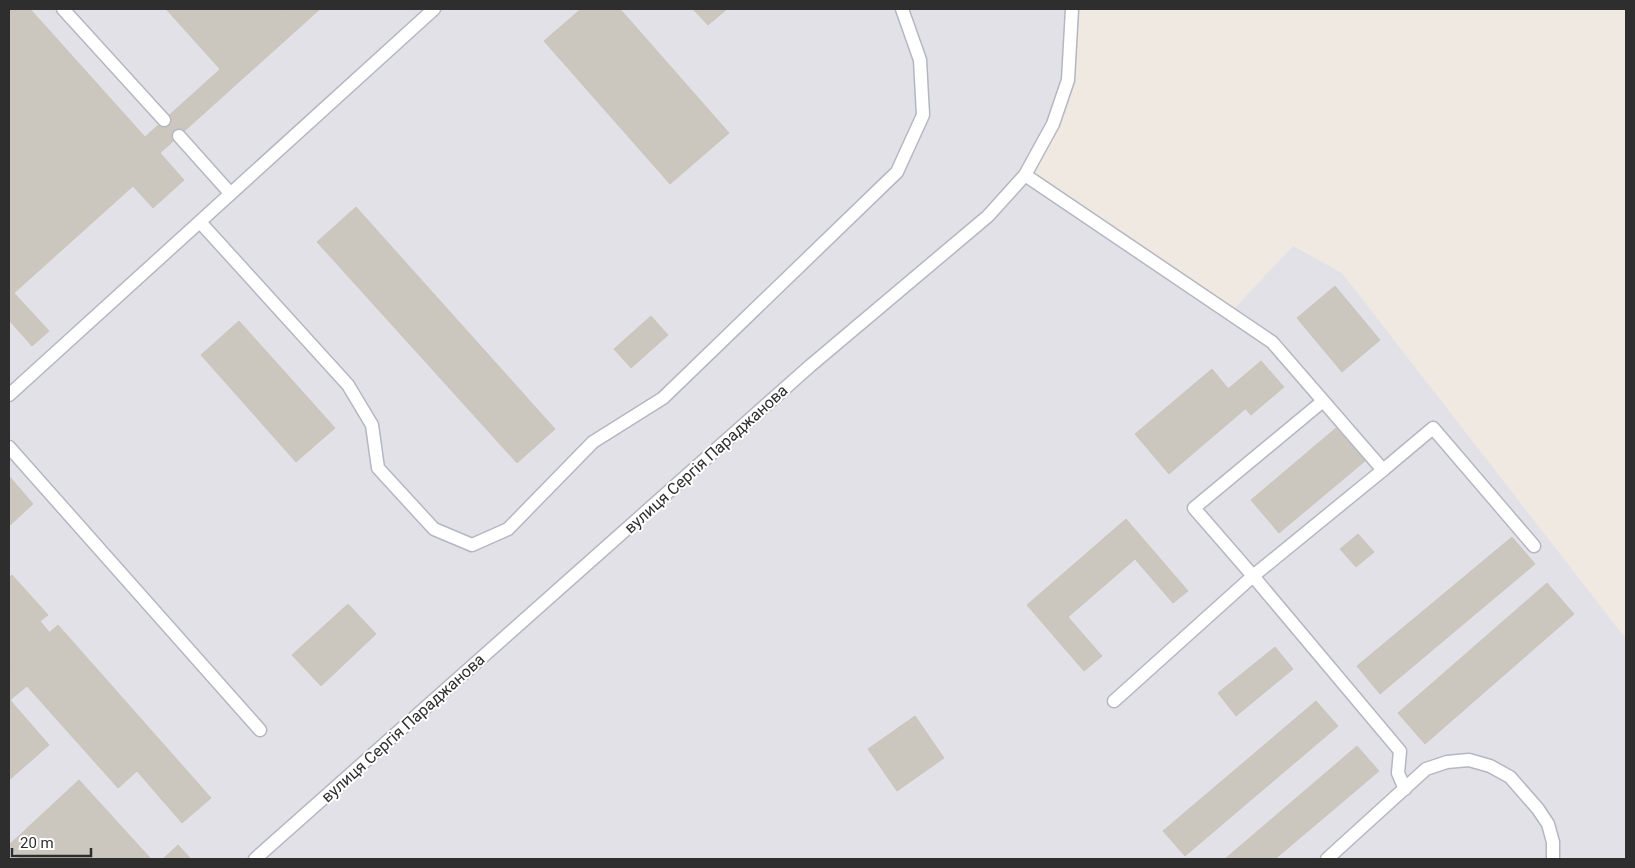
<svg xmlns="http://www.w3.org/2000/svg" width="1635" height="868" font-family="Roboto,sans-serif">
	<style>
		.industrial { fill: #e3e1e8 }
		.building { fill: #cbc7bf; stroke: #cbc5ba }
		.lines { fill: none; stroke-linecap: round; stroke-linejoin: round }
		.service-casing { stroke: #b4b7c1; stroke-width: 15 }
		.service { stroke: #fff; stroke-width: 12 }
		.labels { text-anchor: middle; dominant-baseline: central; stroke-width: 4; stroke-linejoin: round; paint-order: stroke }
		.street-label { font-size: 16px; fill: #2e2e2e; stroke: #fff }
	</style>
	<rect width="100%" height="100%" fill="#efe9e1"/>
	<!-- industrial -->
	<polygon class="industrial" points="9,9 1072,9 1068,80 1026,175 1230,313 1293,246 1342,273 1626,639 1626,859 9,859"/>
	<!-- building -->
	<g class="building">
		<polygon points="9,9 30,9 145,137 287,9 320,9 160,153 184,180 153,208 133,186 14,293 49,331 32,346 9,320"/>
		<polygon points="166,9 287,9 220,69"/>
		<polygon points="581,9 620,9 729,133 670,184 544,41"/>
		<polygon points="693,9 727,9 708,25"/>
		<polygon points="356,207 555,429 517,463 317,242"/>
		<polygon points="1335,286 1380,340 1342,372 1297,318"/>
		<polygon points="651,316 668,335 631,368 614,349"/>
		<polygon points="239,321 335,428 296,462 201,355"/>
		<polygon points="1261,361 1284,387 1251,415 1228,389"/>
		<polygon points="1212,369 1245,409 1169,474 1135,434"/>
		<polygon points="1336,428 1365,461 1279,533 1251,500"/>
		<polygon points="9,476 33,504 9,526"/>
		<polygon points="1126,519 1188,591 1173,603 1135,559 1068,617 1102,656 1084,671 1027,605"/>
		<polygon points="1358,534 1374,552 1356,567 1340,549"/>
		<polygon points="1512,537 1535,564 1380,694 1357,666"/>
		<polygon points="12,575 48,615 40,621 49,632 10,667 9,665 9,578"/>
		<polygon points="1547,583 1574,614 1425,744 1398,713"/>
		<polygon points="348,604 376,634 321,686 292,655"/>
		<polygon points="58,625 211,798 182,823 137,771 118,788 10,667"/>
		<polygon points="1275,647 1293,669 1236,716 1218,693"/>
		<polygon points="9,665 27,686 10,700 49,745 9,780"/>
		<polygon points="1316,701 1338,726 1185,856 1163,831"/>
		<polygon points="915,716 944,758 897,791 868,749"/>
		<polygon points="1357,746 1379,771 1275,859 1225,859"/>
		<polygon points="79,780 151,859 20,859 9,847 9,845"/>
		<polygon points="178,845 191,859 163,859"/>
	</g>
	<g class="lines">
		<defs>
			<g id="service">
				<polyline points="63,9 164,120"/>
				<polyline points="179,136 230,193"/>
				<polyline points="1025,175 1272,342 1383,470 1253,576 1114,701"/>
				<polyline points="200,222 348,385 372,425 378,468 434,529 472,545 508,529 593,442 663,398 897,172 923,115 920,60 902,9"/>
				<polyline points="9,395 434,9"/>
				<polyline points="1323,401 1194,508 1253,576 1400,751 1398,773 1405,789"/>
				<polyline points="9,447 260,730"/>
				<polyline points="1383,470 1433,428 1534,546"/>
				<polyline points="255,859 810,366 988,216 1025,175 1053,124 1068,80 1072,9"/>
				<polyline points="1327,859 1426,769 1447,762 1469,760 1490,766 1510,777 1538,809 1548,824 1553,842 1553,859"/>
			</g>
		</defs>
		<!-- service casing -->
		<use href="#service" class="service-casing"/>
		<!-- service -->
		<use href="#service" class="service"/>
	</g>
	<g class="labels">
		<!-- street labels -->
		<g class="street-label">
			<text transform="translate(706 459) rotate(-42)">вулиця Сергія Параджанова</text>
			<text transform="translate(403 728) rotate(-42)">вулиця Сергія Параджанова</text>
		</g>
	</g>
	<!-- border -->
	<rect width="1635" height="868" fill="none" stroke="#2e2e2e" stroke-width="20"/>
	<!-- scale -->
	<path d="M12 848v8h79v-8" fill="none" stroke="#2e2e2e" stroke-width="2.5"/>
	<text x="20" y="848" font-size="15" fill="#2e2e2e" stroke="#ffffff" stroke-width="4" paint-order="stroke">20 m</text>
</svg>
